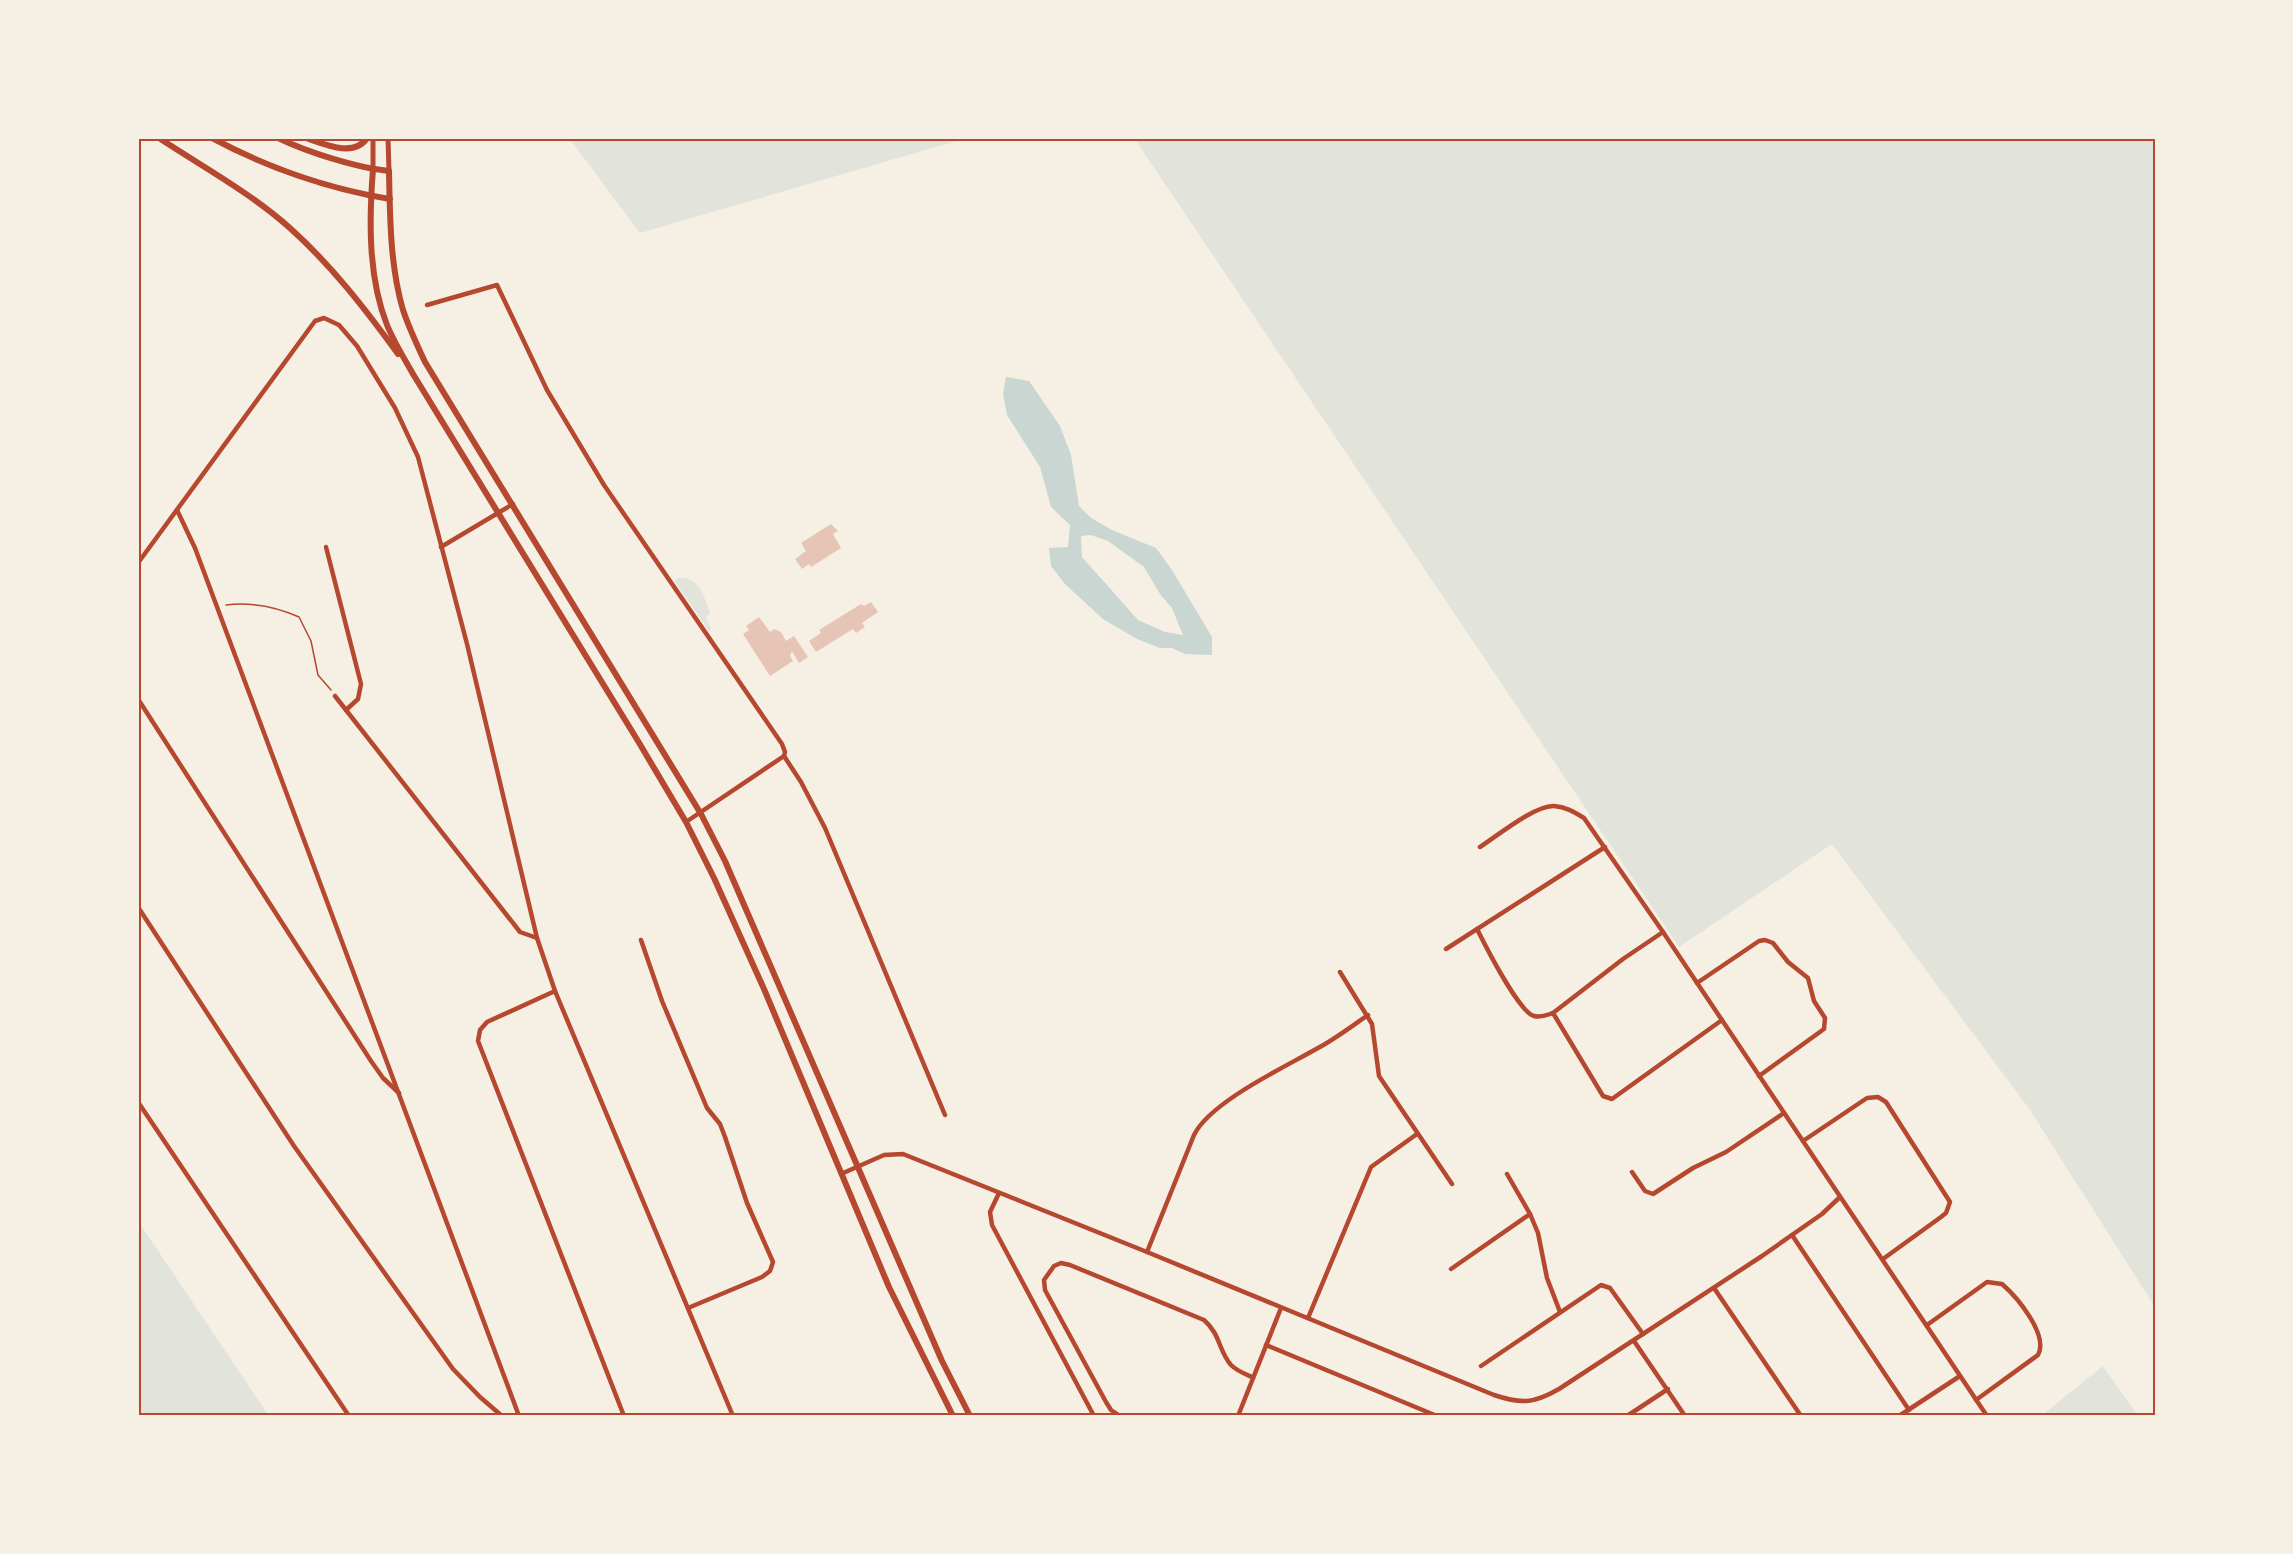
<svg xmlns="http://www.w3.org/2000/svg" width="2293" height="1554" font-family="'DejaVu Sans',sans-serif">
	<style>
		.green { fill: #e2e4dc }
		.water { fill: #c9d6d2; fill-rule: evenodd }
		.building { fill: #e6c5b7 }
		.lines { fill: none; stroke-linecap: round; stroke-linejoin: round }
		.path { stroke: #b5482f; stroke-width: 1.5 }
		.minor { stroke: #b5482f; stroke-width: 4.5 }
		.tertiary { stroke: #b5482f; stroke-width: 5 }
		.secondary { stroke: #b5482f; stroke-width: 6 }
		.neatline { fill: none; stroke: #b5482f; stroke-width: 2 }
	</style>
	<rect width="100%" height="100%" fill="#f6efe4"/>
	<!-- green -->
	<g class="green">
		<polygon points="569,138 967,138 640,233"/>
		<polygon points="1134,138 2155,138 2155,1307 2030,1110 1832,844 1679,947"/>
		<path d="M677 578C700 575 704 597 710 613L706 618 711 628 709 631 675 582Z"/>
		<polygon points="138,1221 269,1416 138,1416"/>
		<polygon points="2103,1366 2138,1416 2041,1416"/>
	</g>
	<!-- water -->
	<path class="water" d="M1006 377 1029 381 1060 426 1071 455 1079 506 1091 518 1112 530 1156 548 1172 570 1212 637V655L1185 654 1172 648H1160L1137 639 1103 619 1065 584 1051 566 1049 548 1068 547 1070 525 1051 507 1040 467 1007 415 1003 394ZM1091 535 1108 541 1144 567 1160 594 1172 608 1183 635 1165 632 1138 620 1082 557 1081 536Z"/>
	<!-- building -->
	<g class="building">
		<polygon points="831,524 838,531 833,534 841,548 811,567 809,564 802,569 795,559 806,551 801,543"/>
		<polygon points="871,602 878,612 862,623 865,627 856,633 853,629 816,652 809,641 821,633 819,630 861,604 864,606"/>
		<polygon points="759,617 770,632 774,629 781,632 786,641 794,636 808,657 799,663 792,651 790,656 793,661 770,676 743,634 749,630 746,626"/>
	</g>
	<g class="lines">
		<!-- path -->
		<path class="path" d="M226 605C251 602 276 607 299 617L311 641 318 675 331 690"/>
		<!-- minor -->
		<g class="minor">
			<polyline points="427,305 497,285 547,390 604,485 782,744 785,752 784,756 801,782 825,828 945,1115"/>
			<polyline points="177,510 195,548 519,1416"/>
			<polyline points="326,547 361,684 358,699 346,710"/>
			<polyline points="441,547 513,504"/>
			<polyline points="138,563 315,321 324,318 339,325 357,346 395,408 418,457 467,644 537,938 555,991 733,1416"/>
			<polyline points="335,696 520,932 537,938"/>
			<polyline points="138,699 371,1061 383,1078 399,1093"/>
			<polyline points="686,822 784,756"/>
			<path d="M1480 847C1497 836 1535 805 1554 806 1566 807 1574 812 1584 818L1663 932 1987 1416"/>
			<polyline points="138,907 294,1146 453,1369 480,1397 502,1416"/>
			<path d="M1477 929C1485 945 1519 1012 1534 1016 1541 1018 1547 1015 1553 1013L1623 959 1663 932"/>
			<polyline points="641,940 662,1001 707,1108 720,1124 725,1137 747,1203 773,1262 770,1271 762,1277 688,1308"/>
			<polyline points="1446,949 1605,847"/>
			<polyline points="1340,972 1372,1024 1379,1076 1452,1184"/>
			<polyline points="1697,983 1759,941 1765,940 1773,943 1788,962 1808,978 1814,1001 1825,1018 1824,1029 1759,1076"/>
			<polyline points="555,991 487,1022 480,1030 478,1041 624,1416"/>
			<polyline points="1553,1013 1603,1096 1612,1099 1722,1020"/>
			<polyline points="138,1102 349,1416"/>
			<polyline points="1803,1141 1867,1098 1878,1097 1886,1102 1950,1202 1946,1213 1941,1217 1883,1259"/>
			<polyline points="1632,1172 1645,1191 1653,1194 1693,1168 1726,1152 1784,1113"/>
			<path d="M841 1174 884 1155 903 1154 1147 1252 1494 1395C1521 1404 1533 1404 1559 1389L1762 1256 1822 1214 1840 1197"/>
			<polyline points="1507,1174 1530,1214 1538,1233 1547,1278 1560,1312"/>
			<polyline points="999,1193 990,1212 992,1225 1094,1416"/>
			<polyline points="1792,1235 1909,1410"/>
			<path d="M1147 1252 1194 1135C1210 1102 1285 1067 1318 1048 1335 1039 1352 1026 1368 1015"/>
			<polyline points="1451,1269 1530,1214"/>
			<polyline points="1714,1288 1801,1416"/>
			<polyline points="1308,1318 1371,1167 1417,1134"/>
			<path d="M1927 1325 1987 1282 2002 1284C2017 1297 2049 1335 2038 1355L1976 1400"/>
			<polyline points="1634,1341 1685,1416"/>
			<polyline points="1266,1345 1437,1416"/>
			<polyline points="1481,1366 1601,1285 1610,1288 1643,1334"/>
			<path d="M1120 1416 1111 1410 1106 1402 1045 1290 1044 1280 1054 1266 1061 1263 1070 1265 1204 1320C1221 1335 1218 1350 1231 1365 1237 1371 1245 1374 1252 1377"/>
			<polyline points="1238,1416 1281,1308"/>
			<polyline points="1627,1416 1668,1389"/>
			<polyline points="1899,1416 1960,1376"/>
		</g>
		<!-- tertiary -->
		<g class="tertiary">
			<polyline points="388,138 389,171"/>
			<polyline points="373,169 373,138"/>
		</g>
		<!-- secondary -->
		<g class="secondary">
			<path d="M159 138C203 167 251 193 291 229 332 266 366 310 398 354"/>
			<path d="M212 138C266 167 329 189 390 199"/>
			<path d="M278 138C307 152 357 168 389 171 390 217 390 266 403 310 409 328 417 345 425 362L701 814 725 861 942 1361 970 1416"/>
			<path d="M306 138C324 144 354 158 367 138"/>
			<path d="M373 169C369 220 368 277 387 325 394 342 404 358 413 374L638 741 686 822 714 878 764 989 889 1287 953 1416"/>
		</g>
	</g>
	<!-- border -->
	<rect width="2293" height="1554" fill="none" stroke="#f6efe4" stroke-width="279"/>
	<rect x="140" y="140" width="2014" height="1274" class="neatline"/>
</svg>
